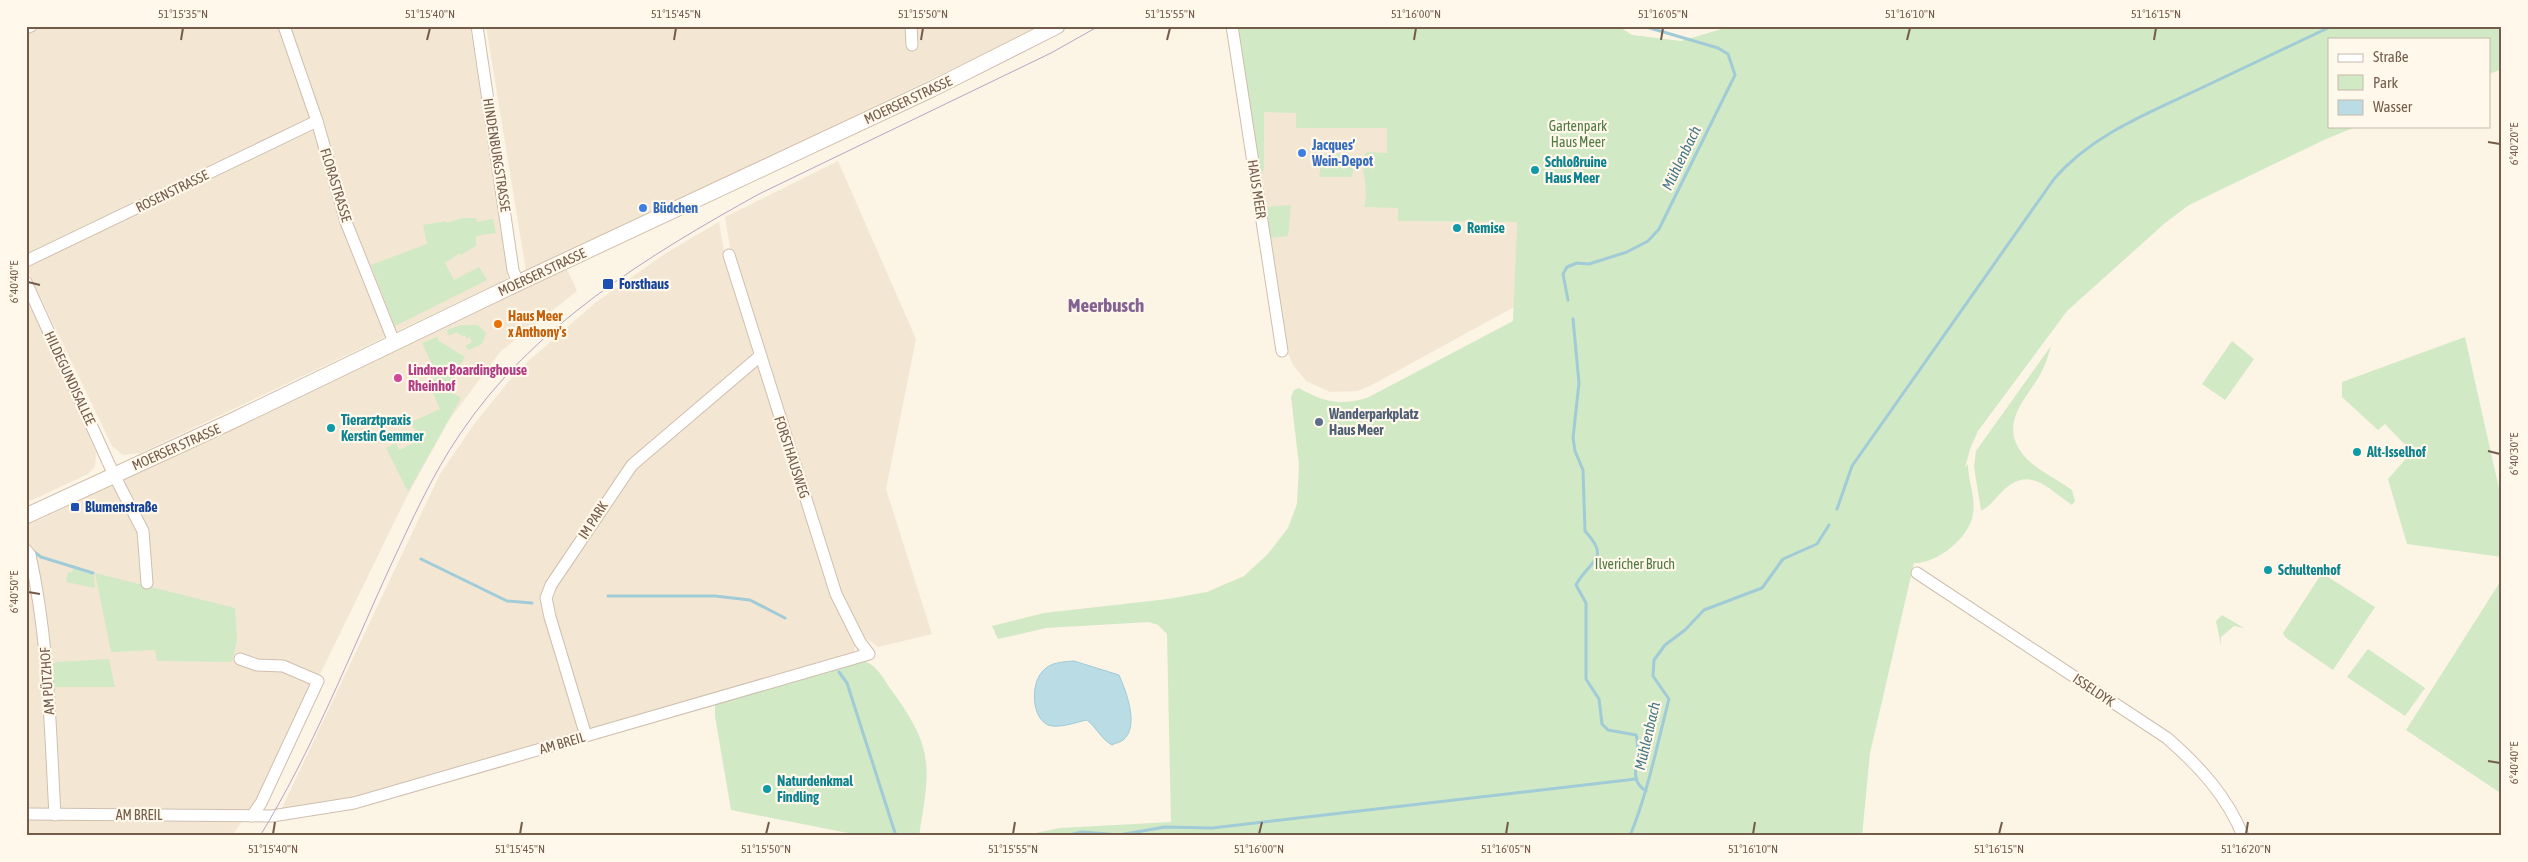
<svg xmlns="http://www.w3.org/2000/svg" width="2528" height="862" font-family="'Asap Condensed',sans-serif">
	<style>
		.residential { fill: #f3e7d4 }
		.green { fill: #d1e9c4 }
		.water { fill: #badce5; stroke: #a0cbd7 }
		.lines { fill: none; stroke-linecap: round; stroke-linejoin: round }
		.stream { stroke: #a0cbd7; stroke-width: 3 }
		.street-casing { stroke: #cfbfaf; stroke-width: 13 }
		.secondary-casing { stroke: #d2bfac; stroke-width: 17 }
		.street { stroke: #fff; stroke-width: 11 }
		.secondary { stroke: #fff; stroke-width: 15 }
		.tram { stroke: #b8a4c5; stroke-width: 1 }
		.ticks { fill: none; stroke: #745c4b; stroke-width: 2 }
		.shop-dot { fill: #3f7fe0; stroke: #fff8eb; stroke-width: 2 }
		.culture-dot { fill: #0f9aa8; stroke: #fff8eb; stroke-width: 2 }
		.transit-dot { fill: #1a4fb4; stroke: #fff8eb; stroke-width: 2 }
		.food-dot { fill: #e8710a; stroke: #fff8eb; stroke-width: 2 }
		.hotel-dot { fill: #d1479c; stroke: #fff8eb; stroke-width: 2 }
		.service-dot { fill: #5c6f8a; stroke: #fff8eb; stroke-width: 2 }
		.labels { text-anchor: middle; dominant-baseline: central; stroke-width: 4.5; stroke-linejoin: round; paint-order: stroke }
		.street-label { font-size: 14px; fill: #745c4b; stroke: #fff8eb }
		.park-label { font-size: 14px; fill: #507a42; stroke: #fff8eb }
		.shop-label { font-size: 14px; font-weight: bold; fill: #366cbe; stroke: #fff8eb; text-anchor: start }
		.culture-label { font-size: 14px; font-weight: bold; fill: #0d838f; stroke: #fff8eb; text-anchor: start }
		.transit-label { font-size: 14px; font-weight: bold; fill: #164399; stroke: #fff8eb; text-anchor: start }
		.food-label { font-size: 14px; font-weight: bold; fill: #c56008; stroke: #fff8eb; text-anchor: start }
		.hotel-label { font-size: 14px; font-weight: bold; fill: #b23c85; stroke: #fff8eb; text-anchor: start }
		.service-label { font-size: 14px; font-weight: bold; fill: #4e5e75; stroke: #fff8eb; text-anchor: start }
		.water-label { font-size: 15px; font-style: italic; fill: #457887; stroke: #fff8eb }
		.district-label { font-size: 19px; font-weight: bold; fill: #846291; stroke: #fff8eb }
		.neatline { fill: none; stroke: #745c4b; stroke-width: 2 }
		.ticks-label { font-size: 12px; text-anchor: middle; fill: #745c4b }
	</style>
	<rect width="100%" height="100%" fill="#fcf4e5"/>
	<!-- residential -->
	<g class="residential">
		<polygon points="26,26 470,26 508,272 507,279 141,453 123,455 112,446 26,267"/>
		<polygon points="486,26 1039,26 1012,41 526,271"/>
		<polygon points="1249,26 1400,109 1398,221 1517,222 1514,307 1370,386 1357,391 1330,392 1306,381 1293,365 1286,348 1256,173"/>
		<polygon points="838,161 916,339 886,489 932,634 878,647 864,637 839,593 731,254 725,217"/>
		<polygon points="719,222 725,257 759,371 831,594 856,643 854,652 596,730 354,799 281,810 440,474 475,423 517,371 595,303 666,253"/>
		<polygon points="566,267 577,291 501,351 449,420 406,498 254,810 243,813 59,811 54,716 26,547 26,526 342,377"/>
		<polygon points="26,297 71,393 96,453 95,466 88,474 30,501 26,495"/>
		<polygon points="26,557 38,610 51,810 26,810"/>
		<polygon points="26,818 242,821 232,836 26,836"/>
	</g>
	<!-- green -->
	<g class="green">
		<path d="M1234 26H1618L1632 35 1681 41 1732 26H2502V69L2489 74V39H2329V126H2358L2326 139 2189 205 2165 223 2067 311 1978 431 1970 449 1965 468 1968 464C1968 481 1976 498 1973 514 1970 537 1937 564 1914 563L1870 753 1862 836H1021L1060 828 1171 822 1167 634 1158 625 1149 622 1046 628 998 639 992 626 1044 613 1168 599 1207 592 1244 576 1268 554 1288 528 1297 504 1299 465 1291 397 1294 390 1299 388C1323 402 1340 406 1367 398L1513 321 1517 222 1398 221V208L1364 207C1369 190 1362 174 1363 157L1367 152 1387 153V128H1296V113L1264 112V171L1256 173Z"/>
		<polygon points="1348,153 1353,157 1353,173 1351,177 1319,177 1322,154"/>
		<polygon points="1291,205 1288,236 1268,238 1264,207"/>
		<polygon points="462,218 476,218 477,222 493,219 496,233 476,236 476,246 461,255 460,253 445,263 454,280 479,267 487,280 395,326 371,265 427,244 423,225 446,221 447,223"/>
		<polygon points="461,325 478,325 486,333 482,344 469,350 465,346 472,342 470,337 467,339 465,335 462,336 456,332 449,336 447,330"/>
		<polygon points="437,337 439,341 465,357 446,389 461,398 408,492 386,448 396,443 399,450 420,440 411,422 440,409 430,387 426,389 424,384 438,377 422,343"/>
		<polygon points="2465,337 2502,502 2502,557 2407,544 2388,479 2412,452 2385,424 2378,430 2342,397 2342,382"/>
		<polygon points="2232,341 2254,359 2225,400 2202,384"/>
		<path d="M2051 346C2048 356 2045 366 2040 375 2023 403 1998 425 2025 457 2037 470 2058 480 2072 490L2075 501 2072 505C2061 498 2048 485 2036 481 2007 471 1993 510 1981 510L1974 467 1976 451Z"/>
		<polygon points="73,568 94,575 95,588 66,582 68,572 72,573"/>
		<polygon points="95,573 235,608 237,640 232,662 157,661 155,650 111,652"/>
		<polygon points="2325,575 2375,607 2333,670 2285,637 2283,633 2320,576"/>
		<polygon points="2502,579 2502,794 2406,730"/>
		<polygon points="2222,615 2244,628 2234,626 2221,637 2221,645 2216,621"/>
		<polygon points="2368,649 2425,688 2405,716 2347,677"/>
		<polygon points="109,659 115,687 52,687 51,665 56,662"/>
		<path d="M861 660C878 665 882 677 892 691 935 750 930 767 919 836H863L731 810 715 716V704Z"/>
	</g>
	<!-- water -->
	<path class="water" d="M1074 661 1119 675C1126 691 1140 727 1123 740 1121 742 1115 743 1112 745 1101 739 1097 728 1087 720 1076 722 1059 729 1048 725 1031 717 1031 684 1042 672 1050 662 1062 662 1074 661Z"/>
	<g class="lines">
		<!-- stream -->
		<g class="stream">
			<polyline points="1568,300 1563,274 1567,267 1577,263 1589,264 1627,252 1648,241 1659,229 1735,75 1728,54 1718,48 1643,26"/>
			<path d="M1573 319 1579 383 1573 438 1575 451 1583 470 1585 531C1612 560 1589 560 1576 585L1586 603V679L1599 699 1602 724 1608 730 1636 735C1643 753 1625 779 1646 791"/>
			<path d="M1837 509 1852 466 2054 179C2091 136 2144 115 2195 91 2240 70 2286 48 2332 26"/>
			<polyline points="33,551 41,557 93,573"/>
			<polyline points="421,559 507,601 532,603"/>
			<polyline points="608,596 715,596 750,600 785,618"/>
			<polyline points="839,672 847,683 896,836"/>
			<polyline points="1065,836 1082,832 1119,835 1165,827 1212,828 1636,779"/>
			<path d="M1630 836C1648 792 1657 745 1669 699L1653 676 1654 660 1665 645 1685 630 1704 610 1762 588 1783 559 1817 544 1829 525"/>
		</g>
		<defs>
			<g id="street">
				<polyline points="284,26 317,121 346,222 394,342"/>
				<polyline points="477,26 513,270 518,283"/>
				<polyline points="911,26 912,45"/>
				<polyline points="1232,26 1282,351"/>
				<polyline points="26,28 31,26"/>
				<polyline points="26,261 317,121"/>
				<polyline points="26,282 114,475 143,531 147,583"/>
				<path d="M26 550 30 555C49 641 50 728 55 815"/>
				<path d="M1917 573 2167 738C2199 766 2227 796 2243 836"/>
				<polyline points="240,659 257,665 283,666 318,681 261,803 252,816"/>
				<polyline points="586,736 550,617 546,598 551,585 632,465 760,356"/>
				<polyline points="26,814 272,816 354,803 869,654 860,642 836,594 729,255"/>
			</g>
			<polyline id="secondary" points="26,516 232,421 518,283 932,89 1057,26"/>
		</defs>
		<!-- street casing -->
		<use href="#street" class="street-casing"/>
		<!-- secondary casing -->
		<use href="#secondary" class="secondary-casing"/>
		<!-- street -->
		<use href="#street" class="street"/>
		<!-- secondary -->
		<use href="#secondary" class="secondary"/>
		<!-- tram -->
		<path class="tram" d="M260 836C312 751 349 657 390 567 411 522 432 475 460 434 532 326 649 255 759 194L1051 53 1099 26"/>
	</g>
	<!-- ticks -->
	<path class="ticks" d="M181 40 183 28M427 40 430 28M674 40 676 28M921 40 923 28M1167 40 1170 28M1414 40 1416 28M1661 40 1663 28M1907 40 1910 28M2154 40 2156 28M2488 142 2500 144M28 282 40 285M2488 451 2500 454M28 592 40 594M2488 761 2500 763M273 834 275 822M520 834 522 822M766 834 769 822M1013 834 1015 822M1259 834 1262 822M1506 834 1508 822M1753 834 1755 822M1999 834 2002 822M2246 834 2248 822"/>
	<!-- markers -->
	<g class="shop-dot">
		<circle cx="1302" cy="153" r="5"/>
		<circle cx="643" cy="208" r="5"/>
	</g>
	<g class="culture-dot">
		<circle cx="1535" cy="170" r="5"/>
		<circle cx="1457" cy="228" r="5"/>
		<circle cx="331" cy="428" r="5"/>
		<circle cx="2357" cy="452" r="5"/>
		<circle cx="2268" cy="570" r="5"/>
		<circle cx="767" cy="789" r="5"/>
	</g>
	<g class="transit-dot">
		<rect x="602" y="278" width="12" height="12" rx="2.5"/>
		<rect x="70" y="502" width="10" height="10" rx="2.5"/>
	</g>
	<circle class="food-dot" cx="498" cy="324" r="5"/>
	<circle class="hotel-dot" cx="398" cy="378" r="5"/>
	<circle class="service-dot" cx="1319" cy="422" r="5"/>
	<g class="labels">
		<!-- street labels -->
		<g class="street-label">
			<text transform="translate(908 100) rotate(-25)">MOERSER STRASSE</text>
			<text transform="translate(497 155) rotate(81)">HINDENBURGSTRASSE</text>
			<text transform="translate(336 185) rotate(73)">FLORASTRASSE</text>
			<text transform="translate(1257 189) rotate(81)">HAUS MEER</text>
			<text transform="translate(172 191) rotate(-26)">ROSENSTRASSE</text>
			<text transform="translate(542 272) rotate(-25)">MOERSER STRASSE</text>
			<text transform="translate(70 378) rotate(65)">HILDEGUNDISALLEE</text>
			<text transform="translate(176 447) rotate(-24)">MOERSER STRASSE</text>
			<text transform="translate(792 457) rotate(72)">FORSTHAUSWEG</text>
			<text transform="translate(593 520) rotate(-57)">IM PARK</text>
			<text transform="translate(47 681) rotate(-94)">AM PÜTZHOF</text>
			<text transform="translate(2094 690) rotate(34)">ISSELDYK</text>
			<text transform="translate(562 743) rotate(-16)">AM BREIL</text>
			<text x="139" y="815">AM BREIL</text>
		</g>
		<!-- park labels -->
		<g class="park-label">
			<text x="1578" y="126">Gartenpark<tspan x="1578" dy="16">Haus Meer</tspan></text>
			<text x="1635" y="564">Ilvericher Bruch</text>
		</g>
		<!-- shop labels -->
		<g class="shop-label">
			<text x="1312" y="145">Jacques’<tspan x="1312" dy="16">Wein-Depot</tspan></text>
			<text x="653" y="208">Büdchen</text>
		</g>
		<!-- culture labels -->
		<g class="culture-label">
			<text x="1545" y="162">Schloßruine<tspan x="1545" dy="16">Haus Meer</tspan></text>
			<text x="1467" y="228">Remise</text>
			<text x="341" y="420">Tierarztpraxis<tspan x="341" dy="16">Kerstin Gemmer</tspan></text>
			<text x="2367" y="452">Alt-Isselhof</text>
			<text x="2278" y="570">Schultenhof</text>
			<text x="777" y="781">Naturdenkmal<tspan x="777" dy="16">Findling</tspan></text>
		</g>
		<!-- transit labels -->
		<g class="transit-label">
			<text x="619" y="284">Forsthaus</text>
			<text x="85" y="507">Blumenstraße</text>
		</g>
		<!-- food labels -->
		<g class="food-label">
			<text x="508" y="316">Haus Meer<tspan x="508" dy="16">x Anthony's</tspan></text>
		</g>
		<!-- hotel labels -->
		<g class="hotel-label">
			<text x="408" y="370">Lindner Boardinghouse<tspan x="408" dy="16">Rheinhof</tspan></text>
		</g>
		<!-- service labels -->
		<g class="service-label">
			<text x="1329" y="414">Wanderparkplatz<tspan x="1329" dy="16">Haus Meer</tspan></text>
		</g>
		<!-- water labels -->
		<g class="water-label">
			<text transform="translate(1681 158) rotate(-64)">Mühlenbach</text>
			<text transform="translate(1647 736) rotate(-77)">Mühlenbach</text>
		</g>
		<!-- district labels -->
		<g class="district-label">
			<text x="1106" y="305">Meerbusch</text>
		</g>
	</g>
	<!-- border -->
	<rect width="2528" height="862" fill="none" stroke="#fff8eb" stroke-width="55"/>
	<!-- legend -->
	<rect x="2328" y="38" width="162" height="90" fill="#fff8eb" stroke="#c7baab"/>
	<rect x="2338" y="54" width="25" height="8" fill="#ffffff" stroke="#c7baab"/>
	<text x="2373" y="62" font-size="15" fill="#745c4b">Straße</text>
	<rect x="2338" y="75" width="25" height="15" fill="#d1e9c4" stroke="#c7baab"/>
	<text x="2373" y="88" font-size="15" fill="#745c4b">Park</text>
	<rect x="2338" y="100" width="25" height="15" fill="#badce5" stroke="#c7baab"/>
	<text x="2373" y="112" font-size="15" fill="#745c4b">Wasser</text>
	<rect x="28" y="28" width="2472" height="806" class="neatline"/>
	<g class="ticks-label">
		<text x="183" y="18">51°15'35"N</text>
		<text x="430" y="18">51°15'40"N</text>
		<text x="676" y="18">51°15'45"N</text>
		<text x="923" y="18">51°15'50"N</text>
		<text x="1170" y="18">51°15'55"N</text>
		<text x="1416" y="18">51°16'00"N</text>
		<text x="1663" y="18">51°16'05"N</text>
		<text x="1910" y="18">51°16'10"N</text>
		<text x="2156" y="18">51°16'15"N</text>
		<text transform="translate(2514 144) rotate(-90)" y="4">6°40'20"E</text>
		<text transform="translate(14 282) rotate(-90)" y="4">6°40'40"E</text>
		<text transform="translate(2514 454) rotate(-90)" y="4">6°40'30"E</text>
		<text transform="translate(14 592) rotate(-90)" y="4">6°40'50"E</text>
		<text transform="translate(2514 763) rotate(-90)" y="4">6°40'40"E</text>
		<text x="273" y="853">51°15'40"N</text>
		<text x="520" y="853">51°15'45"N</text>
		<text x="766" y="853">51°15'50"N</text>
		<text x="1013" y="853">51°15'55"N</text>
		<text x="1259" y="853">51°16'00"N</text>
		<text x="1506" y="853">51°16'05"N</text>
		<text x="1753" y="853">51°16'10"N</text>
		<text x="1999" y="853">51°16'15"N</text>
		<text x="2246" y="853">51°16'20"N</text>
	</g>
</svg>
